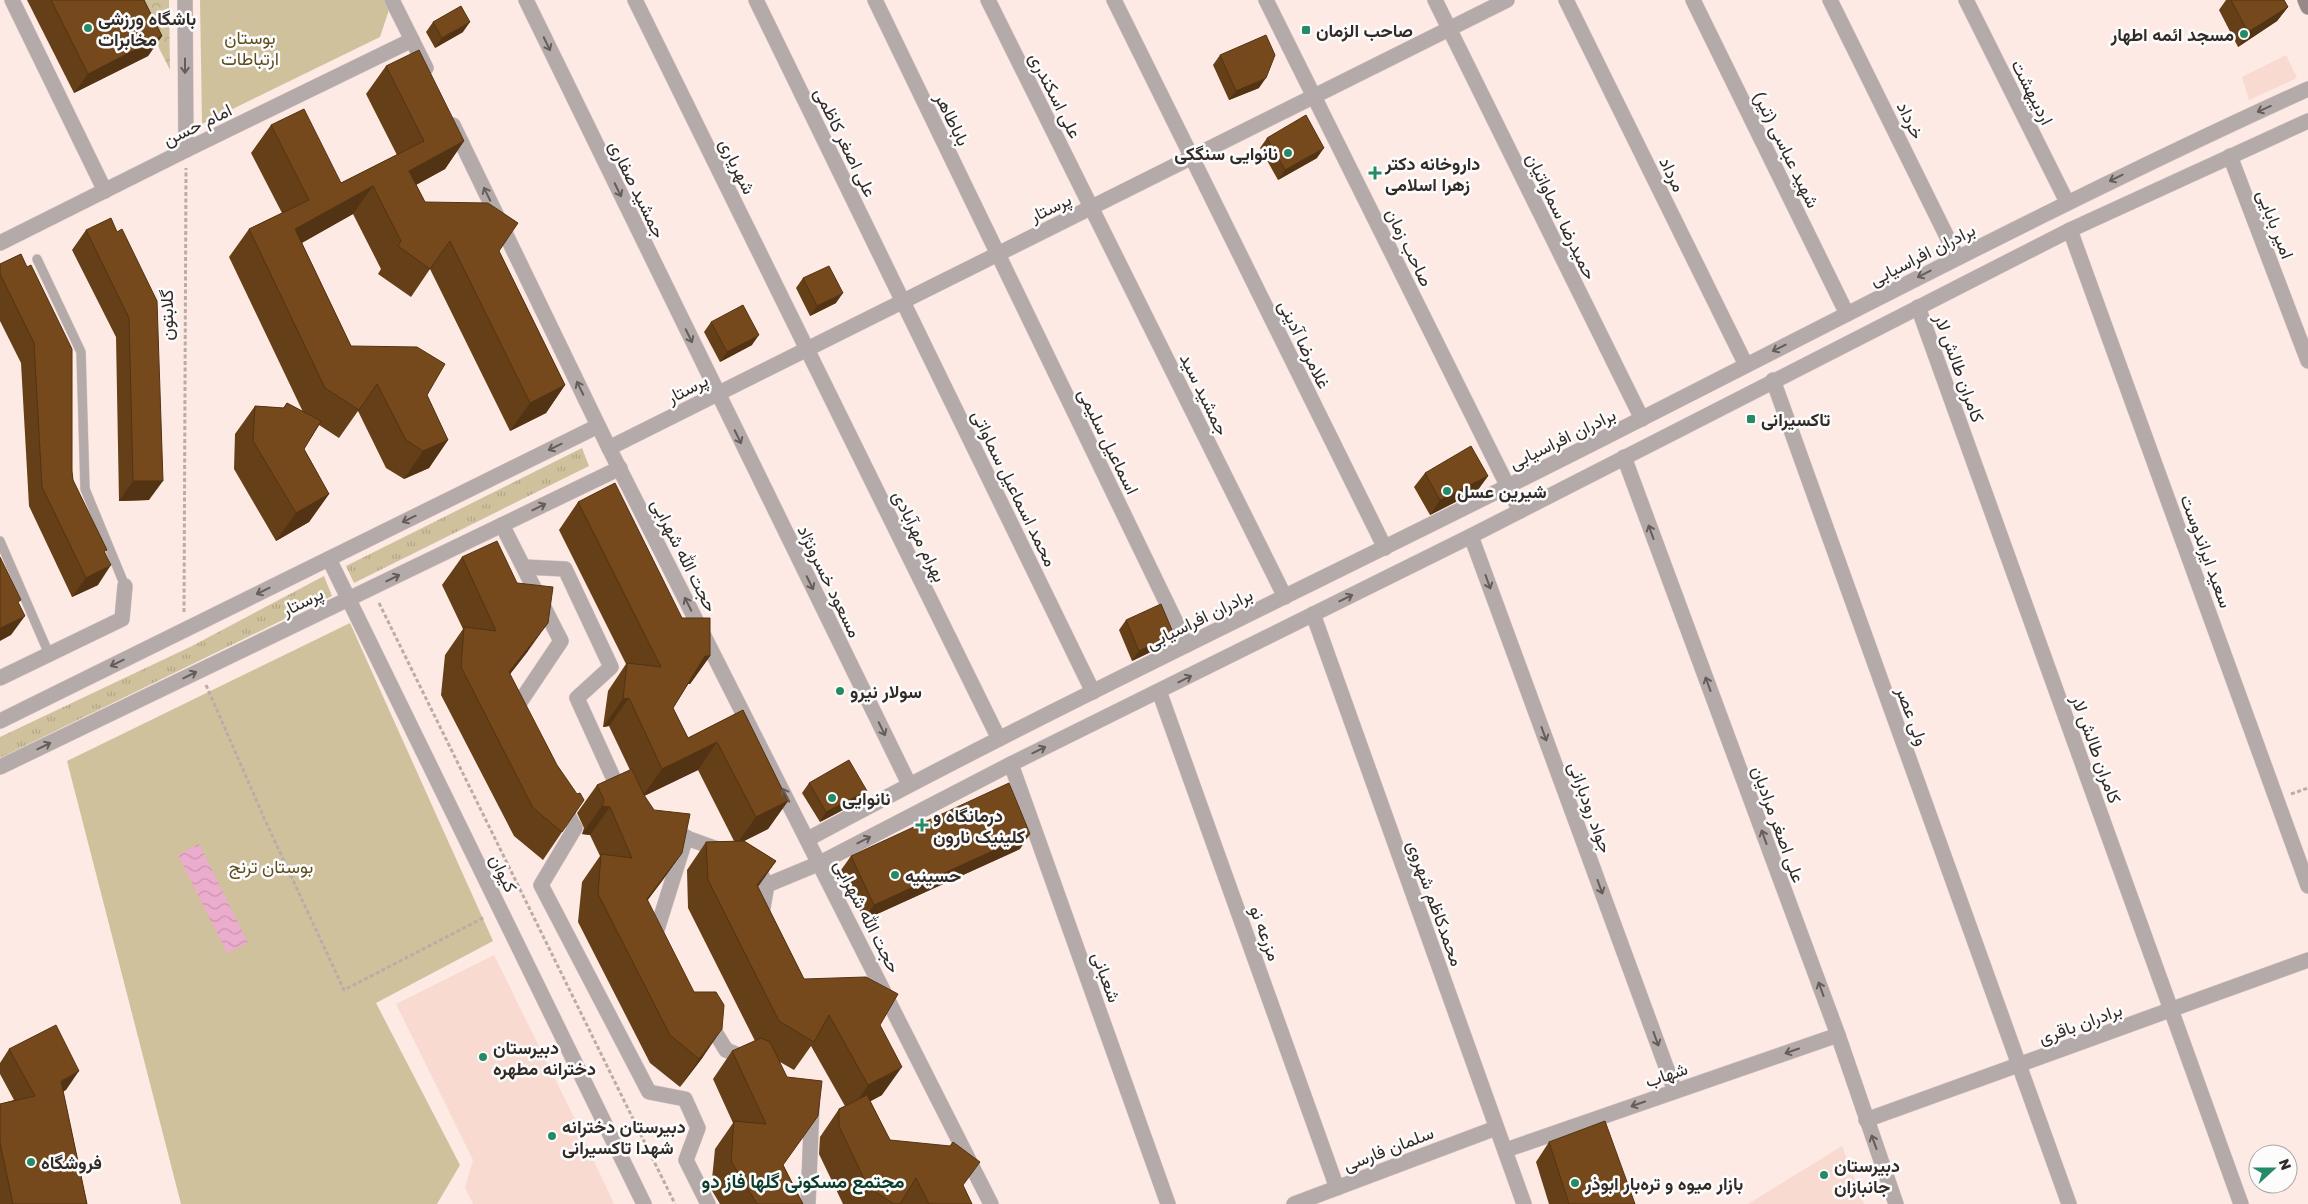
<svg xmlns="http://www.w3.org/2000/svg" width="2308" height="1204" font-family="'Golos Text',Vazirmatn,sans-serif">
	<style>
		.built { fill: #f9dad0 }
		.grass { fill: url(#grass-tufts) }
		.forest { fill: url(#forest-crowns) }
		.park { fill: #d0c19d }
		.water { fill: url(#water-waves) }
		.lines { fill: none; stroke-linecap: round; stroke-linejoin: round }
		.service-casing { stroke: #d8c7c2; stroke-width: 10 }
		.minor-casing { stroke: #d8c7c2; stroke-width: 16 }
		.tertiary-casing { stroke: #d8c7c2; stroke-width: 16 }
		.secondary-casing { stroke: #d8c7c2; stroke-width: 16 }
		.path { stroke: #bbaca7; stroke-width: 3; stroke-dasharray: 4 2.5; stroke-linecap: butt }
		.service { stroke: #b4aaaa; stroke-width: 9 }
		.minor { stroke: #b4aaaa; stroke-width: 15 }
		.tertiary { stroke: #b4aaaa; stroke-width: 15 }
		.secondary { stroke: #98888a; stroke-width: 15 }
		.wall { fill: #653f17 }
		.shaded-wall { fill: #523313 }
		.building { fill: #75491b; stroke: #523313 }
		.oneway { stroke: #665d5b }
		.poi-dot { fill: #258b67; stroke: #fcfcfc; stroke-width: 2 }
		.labels { text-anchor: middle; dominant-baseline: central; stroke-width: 5; stroke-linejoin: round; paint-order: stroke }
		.poi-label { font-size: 18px; font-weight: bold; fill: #322a27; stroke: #fcfcfc; text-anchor: start }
		.park-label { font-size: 18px; fill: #5f4d1e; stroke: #fcfcfc }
		.street-label { font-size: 18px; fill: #322a27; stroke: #fcfcfc }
		.neighbourhood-label { font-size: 19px; font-weight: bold; fill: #0c3d2b; stroke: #fcfcfc }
	</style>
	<defs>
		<pattern id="grass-tufts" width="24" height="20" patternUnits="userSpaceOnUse" patternTransform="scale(1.25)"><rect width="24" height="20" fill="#d0c19d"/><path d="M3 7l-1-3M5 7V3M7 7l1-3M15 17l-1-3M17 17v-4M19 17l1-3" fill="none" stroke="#b3a687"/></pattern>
		<pattern id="forest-crowns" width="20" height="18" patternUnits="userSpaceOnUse" patternTransform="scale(1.25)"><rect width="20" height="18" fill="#d0c19d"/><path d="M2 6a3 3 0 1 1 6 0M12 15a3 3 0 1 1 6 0" fill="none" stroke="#b3a687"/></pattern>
		<pattern id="water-waves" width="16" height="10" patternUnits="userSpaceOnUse" patternTransform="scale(1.25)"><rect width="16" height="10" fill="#ebaccd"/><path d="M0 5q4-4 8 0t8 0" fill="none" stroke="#ca94b0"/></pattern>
	</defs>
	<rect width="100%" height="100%" fill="#fdeae4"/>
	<!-- built -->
	<g class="built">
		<polygon points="2286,55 2297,78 2249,100 2242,77"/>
		<polygon points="494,955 571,1111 614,1204 473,1204 465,1188 473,1160 396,1004"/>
		<polygon points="1842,1146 1864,1204 1748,1204"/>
	</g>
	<!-- grass -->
	<g class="grass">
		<polygon points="582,448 589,466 354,583 346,566"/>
		<polygon points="324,576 332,596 0,758 0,737 192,646"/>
	</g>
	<!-- forest -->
	<polygon class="forest" points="135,0 169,0 170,70"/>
	<!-- park -->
	<g class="park">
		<polygon points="200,0 384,0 389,10 380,37 202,124"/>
		<polygon points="350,623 493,941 376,1003 460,1165 437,1204 181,1204 67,761"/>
	</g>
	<!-- water -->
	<polygon class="water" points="199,844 248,943 227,953 178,855"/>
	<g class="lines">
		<defs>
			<g id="service">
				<polyline points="37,259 81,352 85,489 125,586"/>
				<polyline points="0,541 49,654"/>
			</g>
			<g id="minor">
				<polyline points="12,0 105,191"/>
				<polyline points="526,0 909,784"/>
				<polyline points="635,0 999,739"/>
				<polyline points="756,0 1093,692"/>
				<polyline points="875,0 1187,645"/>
				<polyline points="988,0 1285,597"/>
				<polyline points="1114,0 1385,548"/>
				<polyline points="1435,0 1642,419"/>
				<polyline points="1566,0 1746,365"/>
				<polyline points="1693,0 1847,314"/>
				<polyline points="1830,0 1957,257"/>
				<polyline points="1966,0 2067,202"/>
				<polyline points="186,150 412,40"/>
				<polyline points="2230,156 2308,361"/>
				<polyline points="2070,230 2308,886"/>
				<polyline points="1918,307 2241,1204"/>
				<polyline points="1773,380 2069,1204"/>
				<polyline points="1624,457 1838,1035 1896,1204"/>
				<polyline points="502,525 561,641 512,714"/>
				<polyline points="1471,536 1675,1091"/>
				<polyline points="524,567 565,569 611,667 577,698 622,797"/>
				<polyline points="0,678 122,619 125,586"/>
				<polyline points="1159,691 1337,1188"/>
				<polyline points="1011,764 1168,1204"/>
				<polyline points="561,802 575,828 541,885 649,1092 685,1099 698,1128 686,1160 708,1204"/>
				<polyline points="667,831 723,851"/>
				<polyline points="754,862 767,885 761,919"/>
				<polyline points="767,885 820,863"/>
				<polyline points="657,940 655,936 686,837"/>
				<polyline points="707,1019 726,1050 750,1060"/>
				<polyline points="1866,1120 2308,960"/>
				<polyline points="1506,1150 1838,1035"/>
				<polyline points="808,1204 812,1104"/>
				<polyline points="1294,1204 1496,1128"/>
			</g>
			<g id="tertiary">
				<polyline points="392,0 426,68"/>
				<polyline points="1266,0 1520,511"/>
				<polyline points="453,125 609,448 991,1204"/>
				<polyline points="0,243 186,150 185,0"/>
				<polyline points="609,448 1507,0"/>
				<polyline points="329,559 644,1204"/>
				<polyline points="1313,614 1524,1204"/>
				<polyline points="0,721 598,426"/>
				<polyline points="0,767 620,468"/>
				<path d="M808 839C1082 691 1366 560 1643 418 1864 306 2083 191 2308 89"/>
				<polyline points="820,863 1011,764 1471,536 2070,230 2308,121"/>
			</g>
			<polyline id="secondary" points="2305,0 2308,7"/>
		</defs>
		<!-- service casing -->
		<use href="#service" class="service-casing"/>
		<!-- minor casing -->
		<use href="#minor" class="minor-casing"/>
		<!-- tertiary casing -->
		<use href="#tertiary" class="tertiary-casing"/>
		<!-- secondary casing -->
		<use href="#secondary" class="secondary-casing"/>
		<!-- path -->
		<g class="path">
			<polyline points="379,603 675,1204"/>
			<polyline points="184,612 186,168"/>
			<polyline points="206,685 265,820 344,990 485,917"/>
			<polyline points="2291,794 2308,788"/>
		</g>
		<!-- service -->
		<use href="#service" class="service"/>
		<!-- minor -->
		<use href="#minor" class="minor"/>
		<!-- tertiary -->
		<use href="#tertiary" class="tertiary"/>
		<!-- secondary -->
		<use href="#secondary" class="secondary"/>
	</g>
	<!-- wall -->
	<g class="wall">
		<polygon points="27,0 144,0 162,36 148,56 74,93"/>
		<polygon points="2226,0 2284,0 2288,7 2277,21 2238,47 2219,10"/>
		<polygon points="433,22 463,32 435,48 426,32"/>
		<polygon points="1220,55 1259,88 1229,100 1213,65"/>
		<polygon points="386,66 464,141 445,169 416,185 425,202 499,251 565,385 546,413 510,431 430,269 411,297 378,274 381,269 353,214 302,243 351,346 427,395 448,440 429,468 404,479 386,468 358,411 339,438 319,425 304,449 329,494 309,522 276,541 234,469 235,434 255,406 283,408 287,403 303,412 229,257 249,229 282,213 251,153 271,125 341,183 397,155 366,94"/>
		<polygon points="1267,138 1317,158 1278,180 1260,148"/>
		<polygon points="86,230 117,232 157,301 149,500 119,501 116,337 72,250"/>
		<polygon points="21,254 73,480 105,553 98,585 72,597 29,506 21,363 0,321 0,264"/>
		<polygon points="803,278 836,303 810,316 796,288"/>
		<polygon points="711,322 752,345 720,362 704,332"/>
		<polygon points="1425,473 1488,476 1477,491 1430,515 1414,487"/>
		<polygon points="578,502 682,618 710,656 690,684 688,684 673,708 688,738 743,710 788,801 768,829 744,841 776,861 758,887 804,979 880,1025 882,1095 870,1101 890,1140 963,1186 972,1204 843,1204 819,1154 820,1137 839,1109 845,1106 811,1046 794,1070 780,1062 783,1165 803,1204 720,1204 711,1189 715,1149 733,1123 713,1079 732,1051 755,1041 688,908 687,870 706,842 734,841 698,770 644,796 682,853 662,881 647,901 703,1057 680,1087 650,1063 578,922 582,882 600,856 590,835 582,834 584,828 577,813 597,785 630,770 609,726 603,727 608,691 626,664 559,530"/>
		<polygon points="462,557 528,651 510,674 562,832 543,860 514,836 441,695 445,655 463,629 442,585"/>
		<polygon points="1126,620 1172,635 1165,645 1132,661 1119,630"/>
		<polygon points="809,783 867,791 860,801 820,822 802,793"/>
		<polygon points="1020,849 864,920 841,870 851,856"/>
		<polygon points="9,1049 66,1090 63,1091 87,1204 0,1204 0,1104 14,1100 0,1074 0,1063"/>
		<polygon points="1549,1142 1635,1204 1549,1204 1536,1162"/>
	</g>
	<!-- shaded-wall -->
	<g class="shaded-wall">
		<polygon points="2288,7 2277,21 2238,47 2248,32"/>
		<polygon points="470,22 463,32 435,48 442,38"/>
		<polygon points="162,36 148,56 74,93 88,74"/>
		<polygon points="1266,78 1259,88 1229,100 1236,91"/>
		<polygon points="464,141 445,169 390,199 409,171"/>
		<polygon points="1324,148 1317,158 1278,180 1285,170"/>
		<polygon points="373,186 353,214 276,257 295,229"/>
		<polygon points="843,293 836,303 810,316 817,306"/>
		<polygon points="759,335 752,345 720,362 727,352"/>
		<polygon points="565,385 546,413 510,431 530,403"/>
		<polygon points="448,440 429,468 404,479 423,451"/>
		<polygon points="1488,476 1477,491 1430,515 1440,500"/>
		<polygon points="133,481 163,481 149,500 119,501"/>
		<polygon points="329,494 309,522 276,541 296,513"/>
		<polygon points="111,565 98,585 72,597 86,578"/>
		<polygon points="25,616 11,635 0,641 0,628"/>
		<polygon points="548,623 528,651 490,700 509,672"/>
		<polygon points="1172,635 1165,645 1132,661 1139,651"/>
		<polygon points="705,656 710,656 690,684 686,684"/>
		<polygon points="629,698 609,726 603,727 623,699"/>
		<polygon points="717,742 698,770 642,797 662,769"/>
		<polygon points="867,791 860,801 820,822 826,812"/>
		<polygon points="788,801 768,829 736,845 756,817"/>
		<polygon points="602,806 610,807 590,835 582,834"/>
		<polygon points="1030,834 1020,849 864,920 874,905"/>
		<polygon points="682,853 662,881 627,927 647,899"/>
		<polygon points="776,861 756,889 757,885"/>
		<polygon points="722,1029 703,1057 680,1087 699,1059"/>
		<polygon points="902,1067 882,1095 849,1113 868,1085"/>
		<polygon points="79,1071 66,1090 48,1099 61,1081"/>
	</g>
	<!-- building -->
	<g class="building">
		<polygon points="51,0 144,0 162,36 88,74"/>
		<polygon points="2231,0 2284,0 2288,7 2248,32"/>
		<polygon points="461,6 470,22 442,38 433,22"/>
		<polygon points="1266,35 1275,55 1266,78 1236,91 1220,55"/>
		<polygon points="419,50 464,141 409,171 425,202 488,203 518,223 499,251 565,385 530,403 450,241 430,269 398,246 401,241 373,186 295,229 351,346 417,347 445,364 427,395 448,440 423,451 406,440 377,384 359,410 325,388 249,229 309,200 271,125 304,109 341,183 424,141 386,66"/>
		<polygon points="1306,115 1324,148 1285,170 1267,138"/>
		<polygon points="111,218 117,232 122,229 157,301 163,481 133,481 129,318 86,230"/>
		<polygon points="21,254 27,267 31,265 72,349 72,471 73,480 107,550 104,551 111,565 86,578 42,487 34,343 0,274 0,264"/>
		<polygon points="829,266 843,293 817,306 803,278"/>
		<polygon points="743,305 759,335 727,352 711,322"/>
		<polygon points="287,403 321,421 304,449 329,494 296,513 253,441 255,406 284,408"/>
		<polygon points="1471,446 1488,476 1440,500 1425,473"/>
		<polygon points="615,483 682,618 710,618 710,656 705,656 673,708 688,738 743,710 788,801 756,817 717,742 662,769 629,698 623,699 627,663 661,667 578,502"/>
		<polygon points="497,541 517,583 553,587 548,623 509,672 557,765 577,794 580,793 584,800 562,832 533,808 461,667 464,627 496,631 462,557"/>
		<polygon points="0,557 21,600 18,602 25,616 0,628"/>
		<polygon points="1161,604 1172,630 1172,635 1139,651 1126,620"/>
		<polygon points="849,760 867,791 826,812 809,783"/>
		<polygon points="632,769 644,795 654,810 690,814 682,853 647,899 694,992 716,992 724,1005 722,1029 699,1059 670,1035 598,894 601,854 632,858 610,807 602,806 604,800 597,785"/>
		<polygon points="1009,783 1030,834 874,905 851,856"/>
		<polygon points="744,841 776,861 757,885 804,979 866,977 898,994 880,1025 902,1067 868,1085 829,1015 814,1042 779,1021 708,880 706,842"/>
		<polygon points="56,1025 79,1071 61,1081 87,1204 13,1204 0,1143 0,1104 35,1096 9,1049"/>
		<polygon points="761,1038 770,1042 787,1077 822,1081 818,1116 783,1165 803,1204 757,1204 731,1161 734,1121 766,1124 732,1051"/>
		<polygon points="867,1095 890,1140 950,1146 953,1142 980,1162 963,1185 972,1204 929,1204 916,1178 900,1204 894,1204 868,1187 839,1126 839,1109"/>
		<polygon points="1605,1121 1635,1204 1569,1204 1549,1142"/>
	</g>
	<!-- one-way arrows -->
	<defs><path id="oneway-shaft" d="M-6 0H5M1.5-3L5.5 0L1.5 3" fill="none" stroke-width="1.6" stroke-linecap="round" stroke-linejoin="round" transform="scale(1.25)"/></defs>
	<g class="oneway">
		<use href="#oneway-shaft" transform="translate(547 44) rotate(64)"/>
		<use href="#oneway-shaft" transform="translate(185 66) rotate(90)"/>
		<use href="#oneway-shaft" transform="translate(2264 109) rotate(156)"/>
		<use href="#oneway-shaft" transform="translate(2116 178) rotate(154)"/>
		<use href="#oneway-shaft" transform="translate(618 190) rotate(64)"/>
		<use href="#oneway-shaft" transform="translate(487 194) rotate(-116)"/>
		<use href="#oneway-shaft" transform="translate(1924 274) rotate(153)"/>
		<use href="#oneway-shaft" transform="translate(689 336) rotate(64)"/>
		<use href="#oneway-shaft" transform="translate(1779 348) rotate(153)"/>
		<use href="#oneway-shaft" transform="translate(580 388) rotate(-116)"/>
		<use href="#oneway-shaft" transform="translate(738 437) rotate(64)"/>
		<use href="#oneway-shaft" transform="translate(555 447) rotate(154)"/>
		<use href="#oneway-shaft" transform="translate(539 507) rotate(-26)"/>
		<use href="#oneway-shaft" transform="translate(409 519) rotate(154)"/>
		<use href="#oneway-shaft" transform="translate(1651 532) rotate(-110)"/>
		<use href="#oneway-shaft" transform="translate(393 578) rotate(-26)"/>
		<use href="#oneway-shaft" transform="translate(1488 582) rotate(70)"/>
		<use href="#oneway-shaft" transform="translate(810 583) rotate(64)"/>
		<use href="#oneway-shaft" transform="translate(263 591) rotate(154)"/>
		<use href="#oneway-shaft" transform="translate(1346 598) rotate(-26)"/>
		<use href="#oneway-shaft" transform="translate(688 604) rotate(-117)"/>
		<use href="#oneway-shaft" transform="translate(117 663) rotate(154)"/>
		<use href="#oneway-shaft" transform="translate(190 675) rotate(-26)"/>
		<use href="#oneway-shaft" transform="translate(1185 679) rotate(-27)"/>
		<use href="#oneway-shaft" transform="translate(1708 684) rotate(-110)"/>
		<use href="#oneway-shaft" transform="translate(882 729) rotate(64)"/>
		<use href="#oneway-shaft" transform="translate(1544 734) rotate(70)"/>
		<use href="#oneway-shaft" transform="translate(44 746) rotate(-26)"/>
		<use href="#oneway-shaft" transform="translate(1039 750) rotate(-26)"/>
		<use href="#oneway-shaft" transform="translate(786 795) rotate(-117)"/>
		<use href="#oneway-shaft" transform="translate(1764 837) rotate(-110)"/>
		<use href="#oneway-shaft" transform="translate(864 840) rotate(-27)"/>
		<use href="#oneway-shaft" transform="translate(1600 887) rotate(70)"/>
		<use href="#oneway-shaft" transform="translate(1821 989) rotate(-110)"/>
		<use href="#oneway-shaft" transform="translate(1656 1039) rotate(70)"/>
		<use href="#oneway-shaft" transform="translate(1792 1051) rotate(161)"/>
		<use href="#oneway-shaft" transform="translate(1638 1104) rotate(161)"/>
		<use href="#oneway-shaft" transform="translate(1874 1142) rotate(-110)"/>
	</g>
	<!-- markers -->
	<g class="poi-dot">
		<circle cx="88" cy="28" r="5"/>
		<rect x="1301" y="25" width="10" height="10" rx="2.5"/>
		<circle cx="2244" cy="34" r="5"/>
		<circle cx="1288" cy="153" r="5"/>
		<path d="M1372.5 165.5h5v5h5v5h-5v5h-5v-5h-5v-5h5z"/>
		<rect x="1746" y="414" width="10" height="10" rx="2.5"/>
		<circle cx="1447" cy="491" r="5"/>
		<circle cx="840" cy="691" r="5"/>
		<circle cx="832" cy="798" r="5"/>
		<path d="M919.5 817.5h5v5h5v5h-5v5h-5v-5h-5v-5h5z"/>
		<circle cx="895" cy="875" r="5"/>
		<circle cx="483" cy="1057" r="5"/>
		<circle cx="552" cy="1136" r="5"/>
		<circle cx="31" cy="1162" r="5"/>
		<circle cx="1824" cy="1175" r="5"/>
		<circle cx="1575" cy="1183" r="5"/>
	</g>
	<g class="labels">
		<!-- poi labels -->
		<g class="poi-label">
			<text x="98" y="18">باشگاه ورزشی<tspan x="98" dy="21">مخابرات</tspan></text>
			<text x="1316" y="30">صاحب الزمان</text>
			<text x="2234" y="34" text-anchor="end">مسجد ائمه اطهار</text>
			<text x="1278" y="153" text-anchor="end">نانوایی سنگکی</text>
			<text x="1385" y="163">داروخانه دکتر<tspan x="1385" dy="21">زهرا اسلامی</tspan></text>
			<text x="1761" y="419">تاکسیرانی</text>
			<text x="1457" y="491">شیرین عسل</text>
			<text x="850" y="691">سولار نیرو</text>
			<text x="842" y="798">نانوایی</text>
			<text x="933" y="815">درمانگاه و<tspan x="933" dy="21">کلینیک نارون</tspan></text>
			<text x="905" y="875">حسینیه</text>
			<text x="493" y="1047">دبیرستان<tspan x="493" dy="21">دخترانه مطهره</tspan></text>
			<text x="562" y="1126">دبیرستان دخترانه<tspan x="562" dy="21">شهدا تاکسیرانی</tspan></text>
			<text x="41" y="1162">فروشگاه</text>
			<text x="1834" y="1165">دبیرستان<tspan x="1834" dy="21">جانبازان</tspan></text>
			<text x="1585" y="1183">بازار میوه و تره‌بار ابوذر</text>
		</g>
		<!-- park labels -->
		<g class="park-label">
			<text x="250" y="37">بوستان<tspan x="250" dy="21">ارتباطات</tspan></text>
			<text x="271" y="866">بوستان ترنج</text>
		</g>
		<!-- street labels -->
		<g class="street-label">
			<text transform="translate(2033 92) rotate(63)">اردیبهشت</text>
			<text transform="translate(1056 95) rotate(63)">علی اسکندری</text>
			<text transform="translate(953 119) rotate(64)">باباطاهر</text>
			<text transform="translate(1911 120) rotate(64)">خرداد</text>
			<text transform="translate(197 124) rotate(-26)">امام حسن</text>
			<text transform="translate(846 142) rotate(64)">علی اصغر کاظمی</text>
			<text transform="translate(1787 149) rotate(64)">شهید عباسی (تیر)</text>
			<text transform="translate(738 166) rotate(64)">شهریاری</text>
			<text transform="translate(1673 174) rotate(64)">مرداد</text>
			<text transform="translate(638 189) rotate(64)">جمشید صفاری</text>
			<text transform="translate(1050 207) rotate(-26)">پرستار</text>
			<text transform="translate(1562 216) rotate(64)">حمیدرضا سماواتیان</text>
			<text transform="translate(2276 224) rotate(69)">امیر بابایی</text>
			<text transform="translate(1410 247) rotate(64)">صاحب زمان</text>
			<text transform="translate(1922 254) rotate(-27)">برادران افراسیابی</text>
			<text transform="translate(166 315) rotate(-90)">گلابتون</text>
			<text transform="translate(1305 344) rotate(64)">غلامرضا آدینی</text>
			<text transform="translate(1960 368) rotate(70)">کامران طالش لار</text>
			<text transform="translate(687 388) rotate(-27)">پرستار</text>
			<text transform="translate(1205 394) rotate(64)">جمشید سید</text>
			<text transform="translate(1562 438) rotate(-26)">برادران افراسیابی</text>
			<text transform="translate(1109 441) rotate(64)">اسماعیل سلیمی</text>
			<text transform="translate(1015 488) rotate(64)">محمد اسماعیل سماواتی</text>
			<text transform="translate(920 536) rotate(64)">بهرام مهرآبادی</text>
			<text transform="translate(2207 551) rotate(70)">سعید ایراندوست</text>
			<text transform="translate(685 555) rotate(63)">حجت الله شهرابی</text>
			<text transform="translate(830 581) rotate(64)">مسعود خسرونژاد</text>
			<text transform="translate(302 601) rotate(-26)">پرستار</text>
			<text transform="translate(1199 618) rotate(-26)">برادران افراسیابی</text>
			<text transform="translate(1913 716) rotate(70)">ولی عصر</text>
			<text transform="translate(2097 749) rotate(70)">کامران طالش لار</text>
			<text transform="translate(1591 807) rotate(70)">جواد رودبارانی</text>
			<text transform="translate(1779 824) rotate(70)">علی اصغر مرادیان</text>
			<text transform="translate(504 873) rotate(64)">کیوان</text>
			<text transform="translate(1436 903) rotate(70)">محمدکاظم شهروی</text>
			<text transform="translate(868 916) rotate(63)">حجت الله شهرابی</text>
			<text transform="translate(1266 933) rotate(70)">مزرعه نو</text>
			<text transform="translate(1107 977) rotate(70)">شعبانی</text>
			<text transform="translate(2080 1023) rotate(-20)">برادران باقری</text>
			<text transform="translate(1666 1074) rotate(-19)">شهاب</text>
			<text transform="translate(1388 1148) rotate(-21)">سلمان فارسی</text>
		</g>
		<!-- neighbourhood labels -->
		<g class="neighbourhood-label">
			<text x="803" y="1180">مجتمع مسکونی گلها فاز دو</text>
		</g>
	</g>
	<!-- north arrow -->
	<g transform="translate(2273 1169) rotate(69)"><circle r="24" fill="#fcfcfc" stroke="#aba8a7"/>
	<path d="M0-4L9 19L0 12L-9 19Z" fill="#258b67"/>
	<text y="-8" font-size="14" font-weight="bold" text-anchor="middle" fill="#322a27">N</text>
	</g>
</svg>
